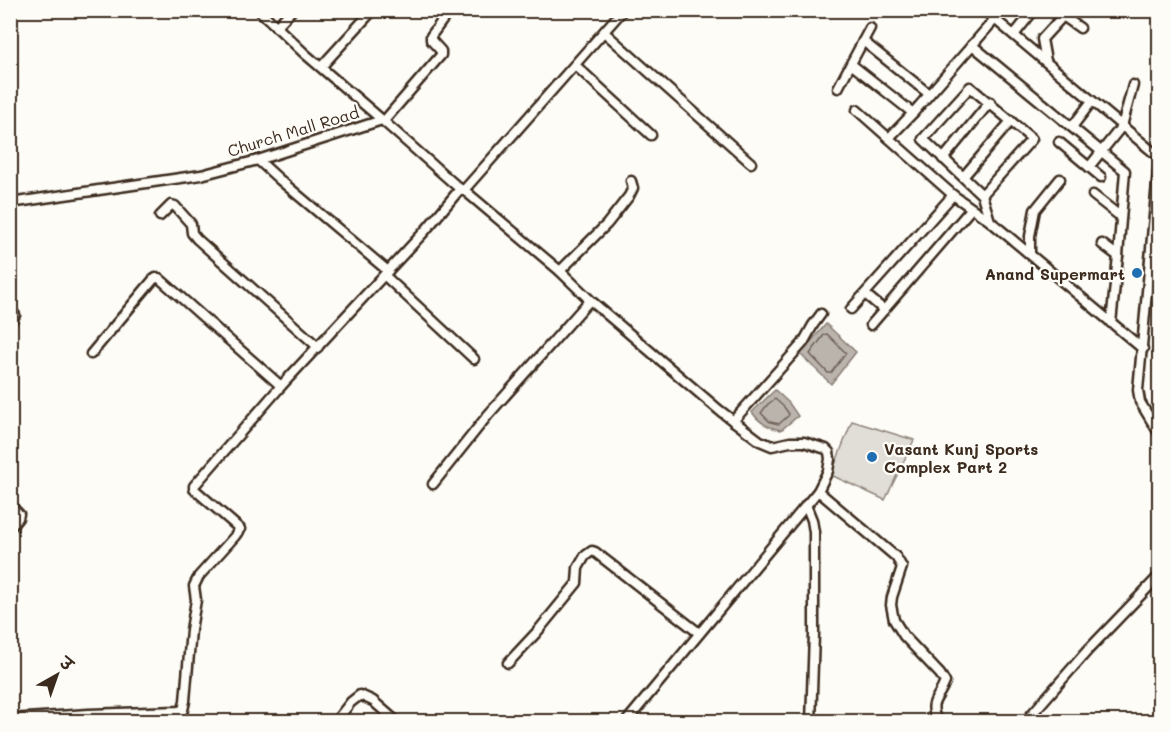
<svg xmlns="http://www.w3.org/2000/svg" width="1170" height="732" font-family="Mali,'Playpen Sans Deva',sans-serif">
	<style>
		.green { fill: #e1ded7; stroke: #8e847a; stroke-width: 1.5 }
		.water { fill: #bbb4ad; stroke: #887d74; stroke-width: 1.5 }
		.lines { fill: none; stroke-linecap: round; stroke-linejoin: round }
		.shore { stroke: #6e6157; stroke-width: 1.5 }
		.minor-casing { stroke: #3b2a1e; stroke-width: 13 }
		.minor { stroke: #fdfcf7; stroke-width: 8 }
		.poi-dot { fill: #1f6fb2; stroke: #fdfcf7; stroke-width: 2 }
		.labels { text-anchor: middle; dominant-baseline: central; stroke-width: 4.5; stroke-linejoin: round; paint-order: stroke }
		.street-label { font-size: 16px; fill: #3b2a1e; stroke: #fdfcf7 }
		.poi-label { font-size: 16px; font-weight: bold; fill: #3b2a1e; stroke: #fdfcf7; text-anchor: end }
	</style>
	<rect width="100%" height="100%" fill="#fdfcf7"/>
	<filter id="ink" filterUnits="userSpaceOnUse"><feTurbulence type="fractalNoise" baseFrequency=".0167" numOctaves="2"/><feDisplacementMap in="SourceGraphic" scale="12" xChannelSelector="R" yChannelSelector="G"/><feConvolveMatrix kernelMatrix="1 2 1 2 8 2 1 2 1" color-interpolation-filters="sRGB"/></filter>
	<g filter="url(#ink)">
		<!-- green -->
		<polygon class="green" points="852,421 914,440 885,500 831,475"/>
		<!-- water -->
		<g class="water">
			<polygon points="826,324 856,352 831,384 800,354"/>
			<path d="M775 390 789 403 798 416 781 430C769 428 759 423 752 412Z"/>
		</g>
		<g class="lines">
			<!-- shore -->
			<g class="shore">
				<polygon points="827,334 846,353 831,373 828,373 810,354 824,335"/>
				<polygon points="775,399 784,407 789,414 788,416 779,424 770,422 761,413 768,404"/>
			</g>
			<defs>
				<g id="minor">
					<polyline points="259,10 304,53 381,119"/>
					<polyline points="984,10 1159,157"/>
					<polyline points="276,27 292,10"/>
					<polyline points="604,32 751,163"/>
					<polyline points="1014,35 1034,10"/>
					<polyline points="863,41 929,94"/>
					<polyline points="972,45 1125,171 1118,256 1111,323"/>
					<polyline points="1046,61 1042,39 1063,16 1080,28"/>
					<polyline points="851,64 913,113"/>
					<polyline points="575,65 651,135"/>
					<polyline points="321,67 373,10"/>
					<polyline points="838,88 870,28"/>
					<polyline points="857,110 953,195 990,221 1143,349"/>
					<polyline points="384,121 441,55 441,51 431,40 431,36 450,10"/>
					<polyline points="1072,127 1092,101"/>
					<polyline points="889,138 913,113 995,19"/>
					<polyline points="1059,142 1101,177"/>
					<polyline points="1160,150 1138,390 1140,402 1160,435"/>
					<polyline points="943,159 990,102"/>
					<polyline points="258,160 280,180 388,271"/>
					<polyline points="1089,167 1122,126 1133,85"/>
					<polyline points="964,176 1011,121"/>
					<polyline points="464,190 623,10"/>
					<polyline points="982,195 1032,139 970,87 923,139 982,195 990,221"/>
					<polyline points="1093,195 1121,217"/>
					<polyline points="10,203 201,175 258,160 382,120 460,189 464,190 560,271 590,300 719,410 760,441 772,446 790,442 804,442 826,449 829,452 830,459 828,471 818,491 626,722"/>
					<polyline points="160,216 171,205 175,206 191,224 192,233 197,239 318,347"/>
					<polyline points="1102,244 1118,256"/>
					<polyline points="1030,254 1030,236 1035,210 1060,179"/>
					<polyline points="560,271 607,224 629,196 633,188 631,181"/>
					<polyline points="384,275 474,359"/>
					<polyline points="865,294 884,310"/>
					<polyline points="851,309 953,195"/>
					<polyline points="10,310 15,315 10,324"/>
					<polyline points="871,325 971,209"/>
					<polyline points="91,354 153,280 156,278 159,278 281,386"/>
					<polyline points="733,421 803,343 813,325 821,314"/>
					<polyline points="433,484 488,415 590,300"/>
					<path d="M818 491 896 557 902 567 892 597 891 605 894 620 904 636 940 674 945 682C938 701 928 700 937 722"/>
					<polyline points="10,505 19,514 18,518 10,528"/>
					<polyline points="806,505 812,520 814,532 814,634 811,722"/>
					<polyline points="508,663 537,632 577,583 578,568 585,556 592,551 595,552 699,633"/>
					<polyline points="10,719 89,714 178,711 183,710 185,701 191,630 196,600 194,586 199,576 235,536 240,529 194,489 194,486 281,386 425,231 460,189"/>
					<polyline points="150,722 161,718 189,721"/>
					<polyline points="335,722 351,702 360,695 373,701 397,722"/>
					<polyline points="1025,722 1088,650 1160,575"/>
				</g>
			</defs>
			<!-- minor casing -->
			<use href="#minor" class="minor-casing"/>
			<!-- minor -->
			<use href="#minor" class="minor"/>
		</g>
	</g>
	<!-- markers -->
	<g class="poi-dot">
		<circle cx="1137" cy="273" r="6"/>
		<circle cx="872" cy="457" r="6"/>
	</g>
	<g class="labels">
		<!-- street labels -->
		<g class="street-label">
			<text transform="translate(293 131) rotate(-17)">Church Mall Road</text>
		</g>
		<!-- poi labels -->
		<g class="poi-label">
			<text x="1125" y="273">Anand Supermart</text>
			<text x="884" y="448" text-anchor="start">Vasant Kunj Sports<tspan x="884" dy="18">Complex Part 2</tspan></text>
		</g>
	</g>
	<!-- margin -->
	<rect width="1170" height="732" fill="none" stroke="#fdfcf7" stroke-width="36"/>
	<rect x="18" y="18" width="1134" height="696" fill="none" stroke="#3b2a1e" stroke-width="2" filter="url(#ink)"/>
	<!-- north arrow -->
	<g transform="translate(57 675) rotate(40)" stroke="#fdfcf7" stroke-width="4.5" paint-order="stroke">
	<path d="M0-4.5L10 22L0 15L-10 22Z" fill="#3b2a1e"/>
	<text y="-9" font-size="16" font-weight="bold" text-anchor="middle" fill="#3b2a1e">उ</text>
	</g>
</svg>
